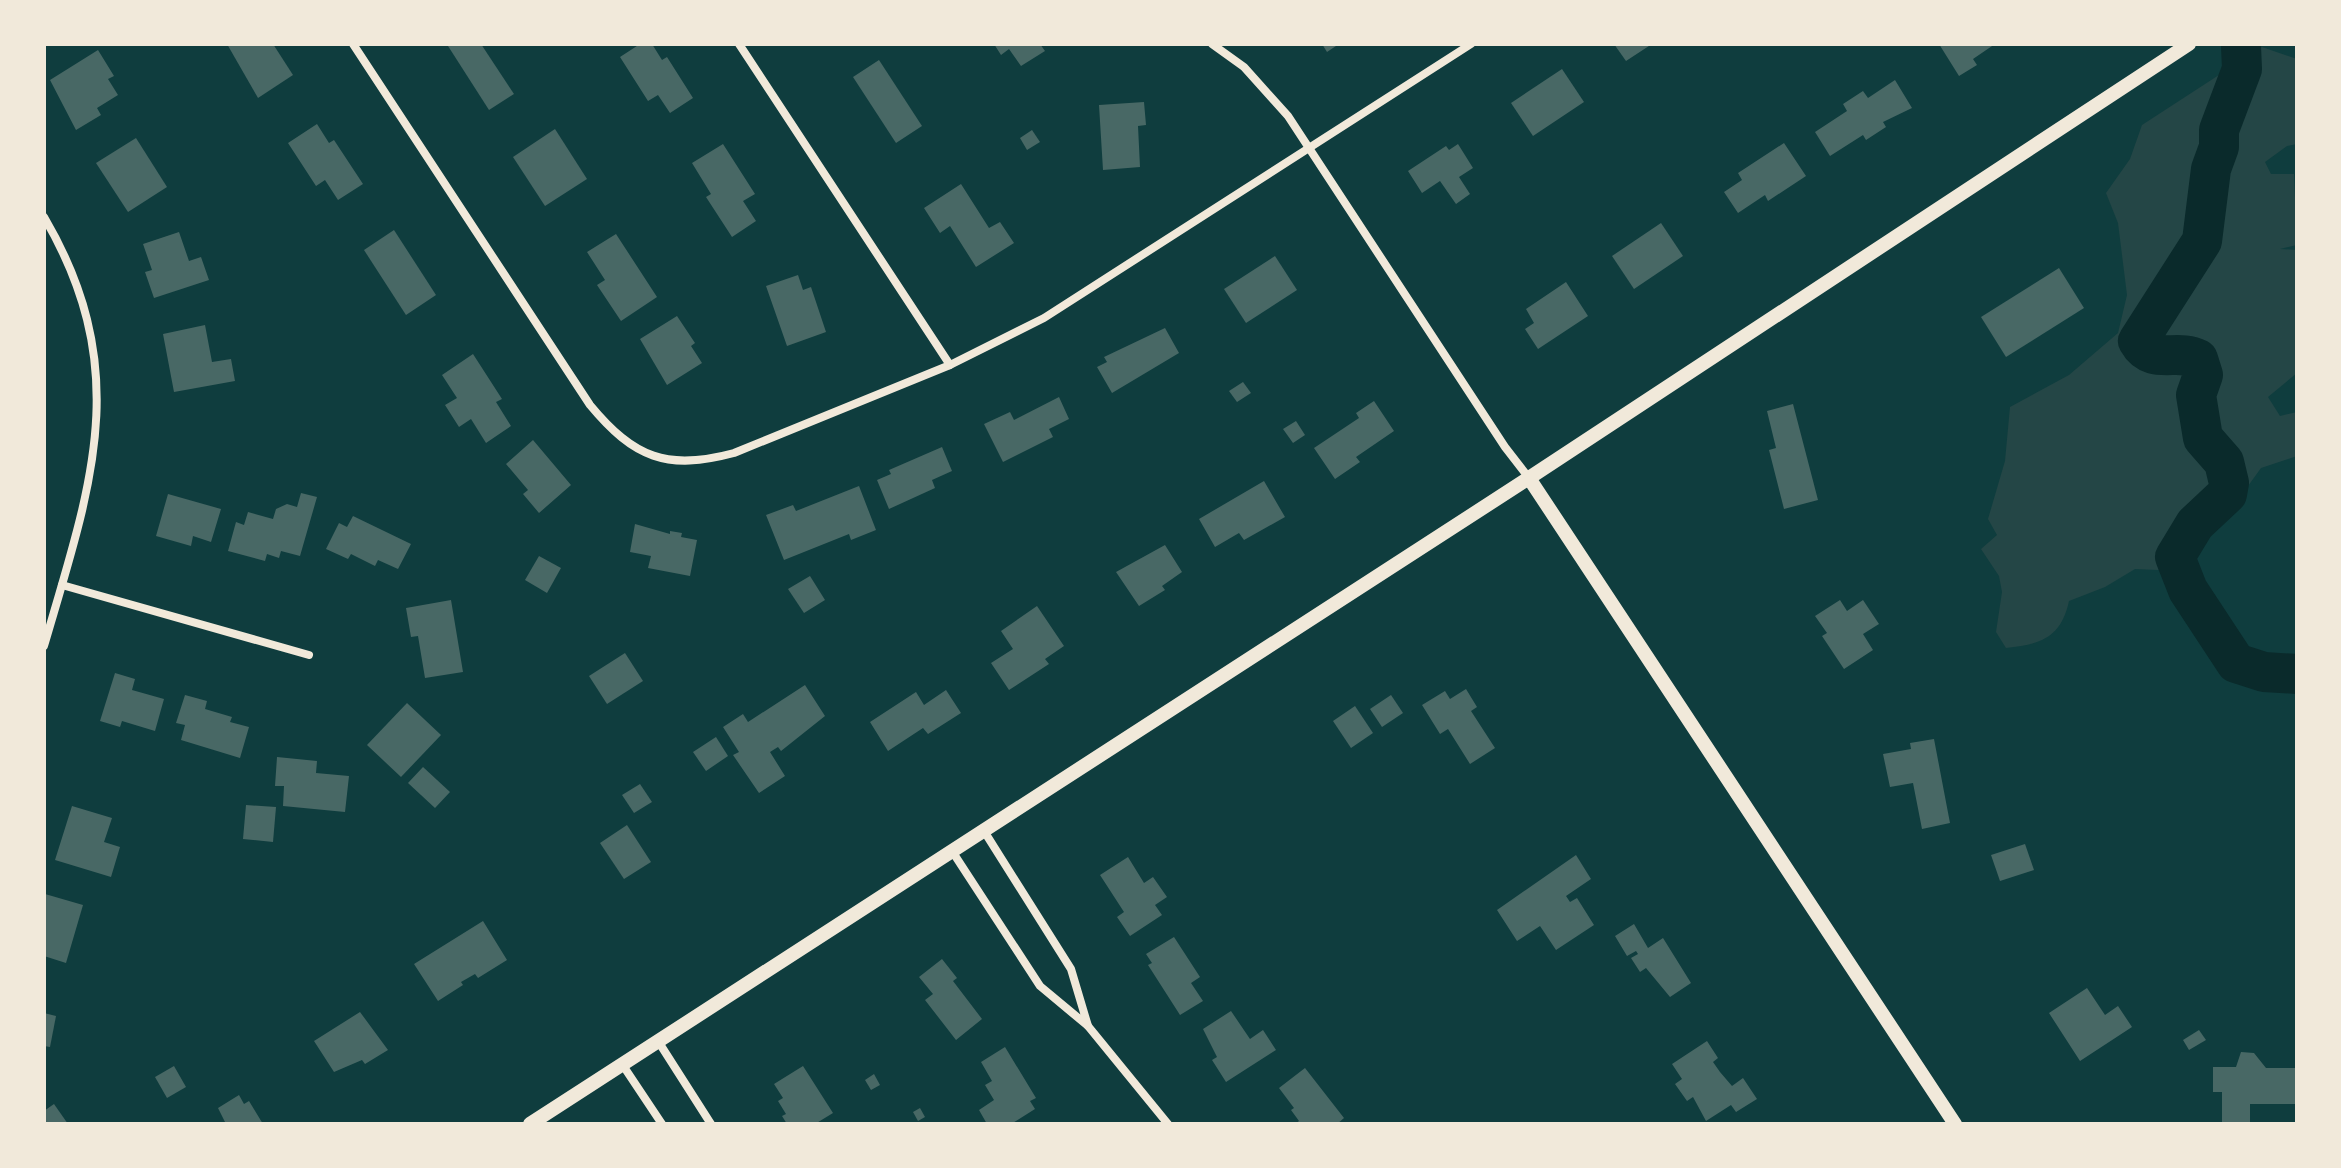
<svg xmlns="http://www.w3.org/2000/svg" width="2341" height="1168" font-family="'Roboto Condensed',sans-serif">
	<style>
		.green { fill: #244646 }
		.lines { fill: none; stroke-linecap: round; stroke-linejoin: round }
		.river { stroke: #0a2a2b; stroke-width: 40 }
		.building { fill: #486865 }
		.minor { stroke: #f1e9da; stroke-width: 8 }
		.tertiary { stroke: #f1e9da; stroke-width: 14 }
	</style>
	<rect width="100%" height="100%" fill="#0f3d3e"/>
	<!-- green -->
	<path class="green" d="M2262 47 2297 59V144L2287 146 2265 162 2271 174H2294L2297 245 2280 249 2297 250V373L2268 397 2280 416 2297 412V456L2261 468 2235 504 2212 517 2186 560 2158 570 2135 569 2105 587 2069 601C2061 638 2041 644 2006 648L1996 632 2002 592 1999 576 1981 549 1997 535 1988 519 2005 461 2010 407 2069 375 2118 333 2127 295 2118 223 2106 193 2130 159 2142 125Z"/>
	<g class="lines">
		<!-- river -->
		<path class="river" d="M2241 46 2242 69 2219 130V147L2211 169 2202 241 2138 341C2152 366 2177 348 2198 359L2203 375 2196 395 2203 438 2224 462 2229 483 2227 494 2195 524 2175 557 2188 590 2236 663 2264 672 2297 674"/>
	</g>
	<!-- building -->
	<g class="building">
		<polygon points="227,44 273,44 293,75 258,98"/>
		<polygon points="451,44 481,44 514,94 489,110 448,46"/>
		<polygon points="640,44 652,44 662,60 667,57 693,98 670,113 658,95 648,101 620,57"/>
		<polygon points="994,44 1040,44 1045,51 1021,66 1009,49 1001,55"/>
		<polygon points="1322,44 1339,44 1327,52"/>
		<polygon points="1614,44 1652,44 1626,61"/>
		<polygon points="1939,44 1995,44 1973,59 1977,65 1959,76"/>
		<polygon points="98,50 114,76 108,79 118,95 97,108 101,115 76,130 50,80"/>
		<polygon points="879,60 922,126 896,143 853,77"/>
		<polygon points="1562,69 1584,102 1533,136 1511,103"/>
		<polygon points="1895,80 1912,108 1883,122 1886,127 1866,140 1863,135 1830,156 1815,132 1847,111 1843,104 1863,91 1868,98"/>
		<polygon points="1144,102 1146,125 1138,126 1140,167 1103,170 1099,105"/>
		<polygon points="317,124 329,143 334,140 363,184 338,200 325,180 316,186 288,143"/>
		<polygon points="555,129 587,179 545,206 513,157"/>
		<polygon points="1032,130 1040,142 1027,150 1020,138"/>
		<polygon points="136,138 167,187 128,212 96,163"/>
		<polygon points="1784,143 1806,176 1768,201 1765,195 1738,213 1724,192 1742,180 1738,173"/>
		<polygon points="723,144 755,194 743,201 756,221 732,237 706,197 711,194 692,163"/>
		<polygon points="1458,144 1473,168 1459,177 1470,194 1456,204 1440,181 1422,193 1408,171 1446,146 1449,150"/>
		<polygon points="961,184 989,228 1000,222 1014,243 976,267 950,226 940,233 924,208"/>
		<polygon points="1661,223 1683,256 1634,289 1612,256"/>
		<polygon points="394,230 436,295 406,315 364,250"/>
		<polygon points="179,232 189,261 201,257 209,280 154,298 145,272 152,270 143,244"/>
		<polygon points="616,234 657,297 621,321 597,285 605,280 587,252"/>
		<polygon points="1275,256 1297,290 1246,323 1224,289"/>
		<polygon points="2059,268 2084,308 2006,357 1981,317"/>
		<polygon points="798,275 803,290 811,287 826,332 787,346 766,286"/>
		<polygon points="1566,282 1588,316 1538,349 1525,329 1534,323 1526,309"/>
		<polygon points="677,316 695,343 691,346 702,363 667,385 640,339"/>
		<polygon points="205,325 212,362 231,359 235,381 174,392 163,334"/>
		<polygon points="1165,328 1179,353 1112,393 1097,367 1107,362 1104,357"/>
		<polygon points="473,354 502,399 496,402 511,426 486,443 471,419 459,427 445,405 457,398 442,375"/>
		<polygon points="1243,382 1251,393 1237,402 1229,391"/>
		<polygon points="1059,397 1069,419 1049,429 1053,437 1003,462 984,424 1010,412 1014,420"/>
		<polygon points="1374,401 1394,431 1356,457 1360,462 1335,479 1314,448 1359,418 1356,413"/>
		<polygon points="1793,404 1818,500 1784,509 1769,450 1776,448 1767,411"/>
		<polygon points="1296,421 1305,435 1293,443 1283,429"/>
		<polygon points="533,440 571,485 539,513 523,494 528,490 506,464"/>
		<polygon points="942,447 952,471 932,480 935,488 889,509 877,480 891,474 889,470"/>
		<polygon points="1264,481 1285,517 1244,540 1239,533 1215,547 1199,519"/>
		<polygon points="859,486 876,530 851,540 849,534 784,560 766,515 793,505 796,511"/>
		<polygon points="301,493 317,497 300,556 281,551 279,558 267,554 265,561 228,551 236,522 244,525 248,512 273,519 276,509 287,504 297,507"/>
		<polygon points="168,494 221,509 211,542 193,536 191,546 156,536"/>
		<polygon points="353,516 411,544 398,569 378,560 375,566 351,554 348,559 326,549 339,523 347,527"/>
		<polygon points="635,524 670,534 670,531 682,533 681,537 697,540 690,576 648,568 651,556 630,552"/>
		<polygon points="1165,545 1182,572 1162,586 1165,590 1139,606 1116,572"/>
		<polygon points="539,556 561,568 547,593 525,580"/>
		<polygon points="810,576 825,600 804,613 788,589"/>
		<polygon points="451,600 463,672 425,678 418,636 411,637 406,608"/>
		<polygon points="1840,600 1847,611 1863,600 1879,624 1863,634 1873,650 1844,669 1822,636 1827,633 1815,616"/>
		<polygon points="1037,606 1064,646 1045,659 1049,664 1009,690 991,663 1013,649 1001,631"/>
		<polygon points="625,653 643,681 607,704 589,676"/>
		<polygon points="115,673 135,679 132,690 164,699 155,731 122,721 120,727 100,721"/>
		<polygon points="805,685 825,716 781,751 778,747 770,752 785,776 759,793 733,755 739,752 723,727 743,714 748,722"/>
		<polygon points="1466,689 1477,707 1471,711 1495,748 1470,764 1448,729 1440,734 1422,705 1445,691 1450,699"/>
		<polygon points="946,690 961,713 928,734 923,728 888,751 870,722 916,692 924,705"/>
		<polygon points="185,695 207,701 205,709 232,717 230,722 249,727 240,758 181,740 185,725 176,723"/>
		<polygon points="1391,695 1403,713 1382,727 1370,709"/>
		<polygon points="407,703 441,735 401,777 367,745"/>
		<polygon points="1355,706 1373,733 1351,748 1333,721"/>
		<polygon points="716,737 728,756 706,771 693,752"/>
		<polygon points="1934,739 1950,823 1922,829 1913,783 1890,787 1883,754 1911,749 1910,743"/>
		<polygon points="277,757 317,761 316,773 349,776 345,812 283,806 284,786 275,786"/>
		<polygon points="423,767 450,792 435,808 408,783"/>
		<polygon points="640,784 652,802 634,813 622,795"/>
		<polygon points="246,805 276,807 273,842 243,839"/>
		<polygon points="72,806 112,818 104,842 120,847 111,877 55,860"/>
		<polygon points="627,825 651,862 624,879 600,843"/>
		<polygon points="2025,844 2034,870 2000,881 1991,855"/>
		<polygon points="1576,855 1591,879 1566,896 1570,902 1577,898 1594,925 1556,950 1540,926 1517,941 1497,910"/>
		<polygon points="1128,857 1144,883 1153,877 1167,897 1155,905 1162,915 1130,936 1117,917 1124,912 1100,875"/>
		<polygon points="45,894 83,905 66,963 44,956"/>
		<polygon points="483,921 507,960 478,978 475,974 461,982 463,985 438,1001 414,964"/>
		<polygon points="1634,924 1648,948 1663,938 1691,983 1670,997 1646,968 1640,972 1631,958 1638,954 1636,951 1627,956 1615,936"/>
		<polygon points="1174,937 1200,977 1191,983 1203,1001 1180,1015 1148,965 1152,963 1146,954"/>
		<polygon points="942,959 957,978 953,981 982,1019 956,1040 925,1000 933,994 919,977"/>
		<polygon points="2087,988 2105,1015 2118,1006 2132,1027 2080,1061 2049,1013"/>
		<polygon points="1231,1011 1250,1039 1263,1030 1276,1050 1226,1082 1212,1060 1217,1057 1203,1029"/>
		<polygon points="360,1012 388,1050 365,1064 362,1060 334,1072 314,1041"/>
		<polygon points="44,1013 56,1016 50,1047 44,1046"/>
		<polygon points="2199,1030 2206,1040 2189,1050 2183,1040"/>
		<polygon points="1707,1041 1718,1058 1713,1062 1720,1072 1732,1086 1743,1078 1757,1099 1736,1112 1731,1105 1706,1121 1693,1097 1687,1101 1675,1084 1682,1079 1672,1064"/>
		<polygon points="1005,1047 1036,1098 1030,1101 1035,1109 1011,1124 987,1124 979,1110 994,1100 985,1085 992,1081 981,1062"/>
		<polygon points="2241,1052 2254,1053 2266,1068 2297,1068 2297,1104 2250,1104 2250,1124 2222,1124 2222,1092 2213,1092 2213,1067 2236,1067"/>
		<polygon points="174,1066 186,1087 167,1098 155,1077"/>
		<polygon points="803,1066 833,1113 815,1124 787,1124 782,1116 786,1114 778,1101 783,1098 774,1084"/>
		<polygon points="1305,1068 1344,1118 1337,1124 1295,1124 1299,1121 1291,1110 1294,1108 1279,1088"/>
		<polygon points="874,1074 880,1085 871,1090 865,1080"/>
		<polygon points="239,1095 244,1104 249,1101 263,1124 226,1124 218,1108"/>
		<polygon points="54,1104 68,1124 44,1124 44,1111"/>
		<polygon points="920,1108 925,1117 918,1121 913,1112"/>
	</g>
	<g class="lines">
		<!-- minor -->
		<g class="minor">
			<path d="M353 44 590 405C634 458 667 471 734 453L950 365 1044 318 1471 44"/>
			<polyline points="739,44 950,365"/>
			<polyline points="1212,44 1244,67 1288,116 1505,447 1529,478"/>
			<path d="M44 217C135 372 90 488 44 646"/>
			<polyline points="62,585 309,655"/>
			<polyline points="952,851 1040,986 1088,1026 1071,969 984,831"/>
			<polyline points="1088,1026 1168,1124"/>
			<polyline points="658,1041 711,1124"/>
			<polyline points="622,1064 662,1124"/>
		</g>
		<!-- tertiary -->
		<g class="tertiary">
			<polyline points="1529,478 1955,1124"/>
			<polyline points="530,1124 1529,478 2189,44"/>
		</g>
	</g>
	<!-- border -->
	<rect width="2341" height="1168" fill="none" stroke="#f1e9da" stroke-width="92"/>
</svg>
